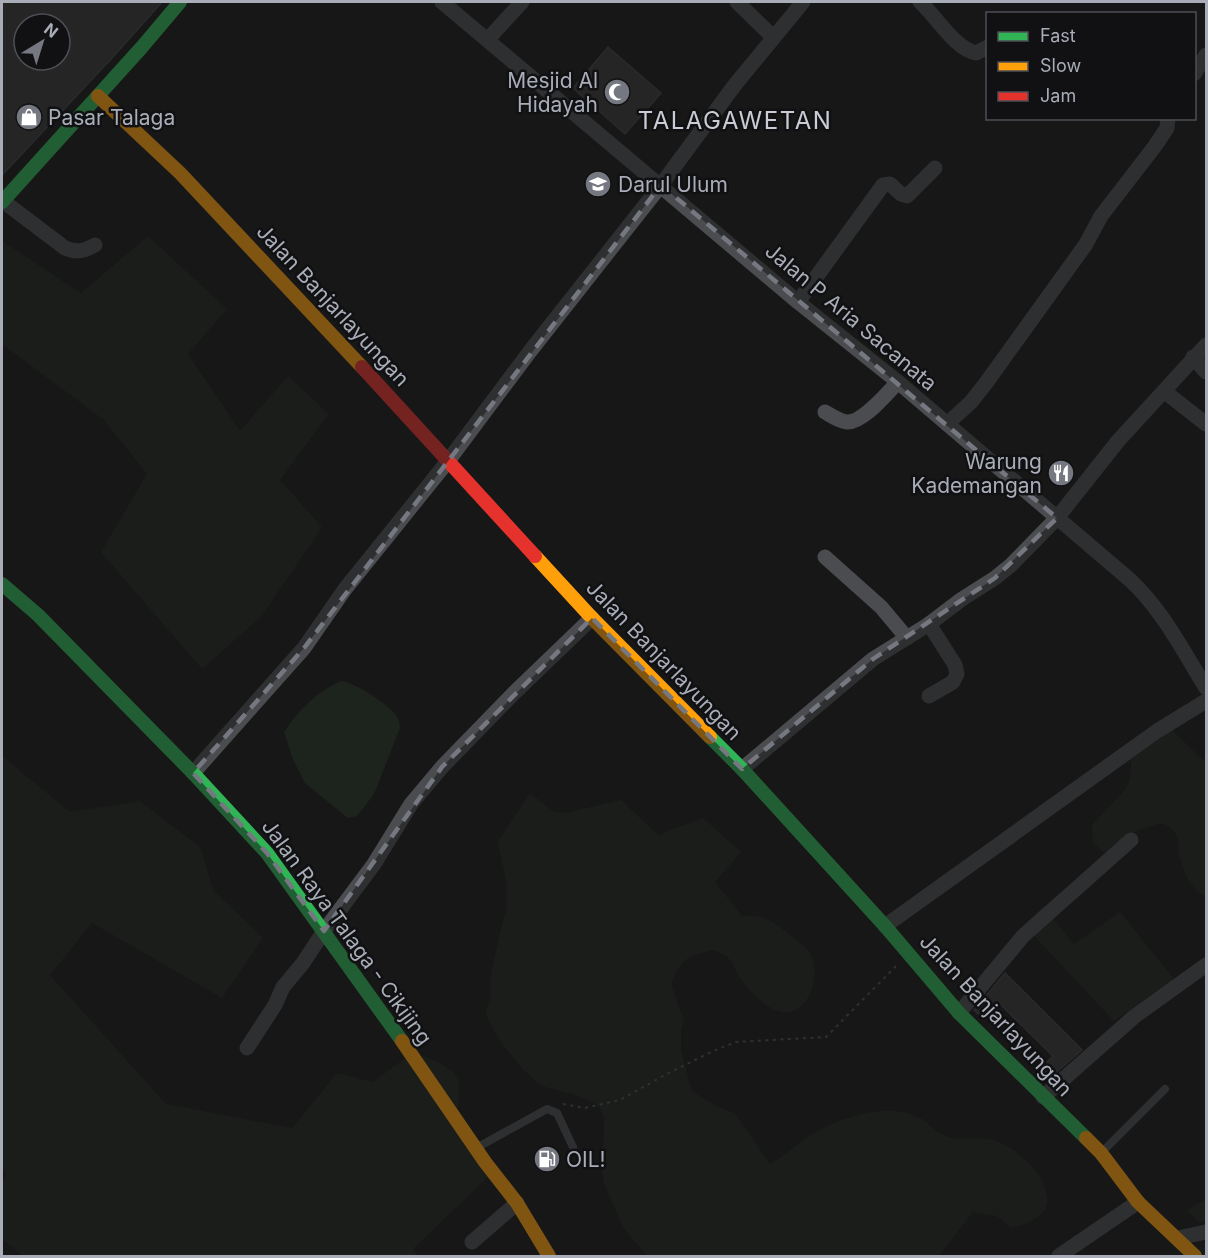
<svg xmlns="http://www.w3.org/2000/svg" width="1208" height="1258" font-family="Inter,sans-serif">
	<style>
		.green { fill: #1d241e }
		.building { fill: #353536; stroke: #3f4043; stroke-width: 1.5; fill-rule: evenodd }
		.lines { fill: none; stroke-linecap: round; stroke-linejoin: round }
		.path { stroke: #4d4e52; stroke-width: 2; stroke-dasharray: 3 4.5; stroke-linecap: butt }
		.lane { stroke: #4b4c50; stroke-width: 8 }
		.street { stroke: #4b4c50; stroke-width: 15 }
		.fast { stroke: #30b455; stroke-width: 14 }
		.slow { stroke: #ff9f0a; stroke-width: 14 }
		.jam { stroke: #e5322d; stroke-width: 14 }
		.marked { fill: none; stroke: #757880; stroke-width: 4.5; stroke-dasharray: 12 8; stroke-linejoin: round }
		.labels { text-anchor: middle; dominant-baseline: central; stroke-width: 5; stroke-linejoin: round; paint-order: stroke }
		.poi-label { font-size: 21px; fill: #a8adb8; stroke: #111113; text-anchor: start }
		.street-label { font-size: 21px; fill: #a8adb8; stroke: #111113 }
		.quarter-label { font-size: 24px; letter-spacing: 1.5px; fill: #c9ccd4; stroke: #111113 }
	</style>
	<rect width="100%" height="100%" fill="#171717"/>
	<!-- green -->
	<g class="green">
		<polygon points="148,236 227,309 188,354 240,431 288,376 329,414 280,480 322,527 262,616 202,669 101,552 147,474 104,420 2,344 2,241 81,293"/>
		<path d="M341 681C355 682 390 705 398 718 399 719 400 726 400 728L374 794 357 816 348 818 305 783 293 759 284 732C299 710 316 692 341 681Z"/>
		<path d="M1162 720 1204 761 1206 759V896C1189 889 1183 871 1179 853 1178 847 1179 840 1176 834 1173 828 1167 825 1161 823L1134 832 1123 847 1106 854 1093 843 1092 825 1123 792 1128 784 1131 775V756Z"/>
		<polygon points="2,756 70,812 140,801 201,848 213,890 263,938 222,998 92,923 50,975 166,1104 292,1128 337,1073 373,1082 413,1052 438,1062 454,1073 459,1081 458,1125 492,1173 413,1249 418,1256 23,1256 2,1239 2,1186 6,1173 2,1166"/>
		<path d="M530 793 553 811 565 813 621 800 658 835 703 818 741 852 715 882 742 916C748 917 758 915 765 918 772 921 805 945 809 951 821 970 813 1009 788 1012 768 1014 749 990 738 975 735 970 733 963 729 959 725 954 718 952 713 950 685 958 683 957 671 984L684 1021 681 1031V1050L692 1091 718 1107 735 1113 770 1164C784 1156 797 1144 811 1135 831 1122 856 1114 880 1111 892 1109 908 1112 920 1118 929 1123 936 1133 946 1136 959 1141 973 1137 987 1139 1009 1141 1041 1169 1046 1191 1048 1198 1049 1206 1043 1212 1034 1221 1023 1226 1011 1227L997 1216 973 1212 939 1256H647L623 1227 604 1184 602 1166 604 1129V1118L600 1108 594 1103 576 1095 545 1087 537 1082 522 1069 498 1038 488 1020 486 1011 491 995 490 979 503 920C513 896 502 866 498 841Z"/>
		<polygon points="1043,907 1074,944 1120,912 1174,979 1114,1021 1024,925"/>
		<polygon points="1206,1199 1206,1221 1198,1222 1187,1210"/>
	</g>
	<!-- building -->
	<g class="building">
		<path d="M2 2H162L113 57 2 175ZM24 24H60V60H24Z"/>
		<polygon points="608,47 661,93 625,134 573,88"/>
		<polygon points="1005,973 1082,1050 1046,1081 1037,1072 1053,1056 1000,1004 984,1020 974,1010"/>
	</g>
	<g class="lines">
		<!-- path -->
		<polyline class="path" points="563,1104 585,1108 620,1100 663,1076 713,1051 736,1042 826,1037 896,966"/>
		<!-- lane -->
		<g class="lane">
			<polyline points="478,1147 547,1109 557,1113 573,1147"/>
			<polyline points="1102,1152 1165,1089"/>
		</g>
		<!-- street -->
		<g class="street">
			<path d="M442 2 798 302 898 382 1129 579C1162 609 1183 651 1206 688"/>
			<polyline points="737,2 773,37"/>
			<path d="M920 2C937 17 954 48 976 53L988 47"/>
			<polyline points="488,39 522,2"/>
			<polyline points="1194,74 1206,55"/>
			<path d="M3 201 65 248C77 253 84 251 95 245"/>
			<polyline points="798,302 883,185 890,184 901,194 907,196 935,168"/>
			<polyline points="1193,357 1206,372"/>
			<polyline points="1164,391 1206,424"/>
			<path d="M825 412C832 416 839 421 847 422 863 423 887 393 898 382"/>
			<polyline points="947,424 971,402 986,383 1086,244 1101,216 1155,146 1167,128 1168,118"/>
			<polyline points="825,557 881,607 907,638"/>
			<polyline points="929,696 953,682 957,674 955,665 929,624"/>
			<polyline points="742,769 873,659 929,624 962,599 995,578 1011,565 1057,518 1118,441 1206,345"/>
			<polyline points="193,773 304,648 345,589 448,461 531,350 661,185 734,86 803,2"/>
			<polyline points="885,926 1157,731 1206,701"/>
			<polyline points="959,1013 1023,936 1131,840"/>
			<polyline points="247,1048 275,1005 283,987 303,963 324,931 374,864 411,804 442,767 514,693 592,618"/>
			<polyline points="1043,1097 1135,1016 1206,965"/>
			<polyline points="1178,1238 1206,1232"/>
			<polyline points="472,1242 517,1203"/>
			<polyline points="1059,1256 1138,1202"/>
		</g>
		<!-- fast -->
		<g class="fast">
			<polyline points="2,202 142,47 180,2"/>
			<polyline points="2,584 38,615 193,773 267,853 402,1041"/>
			<polyline points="710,737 742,769 885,926 959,1013 1086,1138"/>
		</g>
		<!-- slow -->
		<g class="slow">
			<polyline points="98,96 180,173 362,367"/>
			<polyline points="535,556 592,618 710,737"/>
			<polyline points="402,1041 485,1162 517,1203 549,1256"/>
			<polyline points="1086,1138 1101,1153 1138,1202 1195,1256"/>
		</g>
		<!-- jam -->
		<polyline class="jam" points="362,367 535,556"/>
	</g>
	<!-- marked area -->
	<path d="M0 0H1208V1258H0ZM661 185 1057 518 995 578 873 659 742 769 592 618 442 767 324 931 267 853 193 773 304 648Z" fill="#171717" fill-opacity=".55" fill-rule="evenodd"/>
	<path class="marked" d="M661 185 1057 518 995 578 873 659 742 769 592 618 442 767 324 931 267 853 193 773 304 648Z"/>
	<!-- icons -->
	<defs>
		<symbol id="mosque-disc" viewBox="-11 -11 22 22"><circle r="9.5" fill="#757880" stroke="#111113"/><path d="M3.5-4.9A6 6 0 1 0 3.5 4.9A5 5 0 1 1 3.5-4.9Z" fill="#fff"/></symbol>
		<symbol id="shop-disc" viewBox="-11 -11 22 22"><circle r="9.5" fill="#757880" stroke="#111113"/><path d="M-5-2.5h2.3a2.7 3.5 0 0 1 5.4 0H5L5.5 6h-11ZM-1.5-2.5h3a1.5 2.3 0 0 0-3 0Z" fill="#fff"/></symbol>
		<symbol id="university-disc" viewBox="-11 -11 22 22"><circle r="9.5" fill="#757880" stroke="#111113"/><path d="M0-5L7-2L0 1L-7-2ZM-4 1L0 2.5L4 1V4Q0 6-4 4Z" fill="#fff"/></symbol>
		<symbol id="restaurant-disc" viewBox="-11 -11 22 22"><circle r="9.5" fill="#757880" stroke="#111113"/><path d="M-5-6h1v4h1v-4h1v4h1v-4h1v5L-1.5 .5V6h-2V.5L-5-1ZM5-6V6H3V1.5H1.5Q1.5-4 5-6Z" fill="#fff"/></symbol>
		<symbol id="fuel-disc" viewBox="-11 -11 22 22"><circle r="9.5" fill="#757880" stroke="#111113"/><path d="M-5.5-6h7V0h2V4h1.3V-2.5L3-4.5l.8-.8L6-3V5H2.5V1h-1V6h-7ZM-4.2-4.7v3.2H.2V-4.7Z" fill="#fff"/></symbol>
	</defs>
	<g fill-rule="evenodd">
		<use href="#mosque-disc" x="602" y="77" width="30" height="30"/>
		<use href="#shop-disc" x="14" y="102" width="30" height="30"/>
		<use href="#university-disc" x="583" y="169" width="30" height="30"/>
		<use href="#restaurant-disc" x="1046" y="458" width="30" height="30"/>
		<use href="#fuel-disc" x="532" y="1144" width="30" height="30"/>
	</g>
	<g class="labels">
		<!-- poi labels -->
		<g class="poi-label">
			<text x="598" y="80" text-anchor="end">Mesjid Al<tspan x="598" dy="24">Hidayah</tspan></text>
			<text x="48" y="117">Pasar Talaga</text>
			<text x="618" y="184">Darul Ulum</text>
			<text x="1042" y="461" text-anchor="end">Warung<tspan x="1042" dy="24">Kademangan</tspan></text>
			<text x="566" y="1159">OIL!</text>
		</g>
		<!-- street labels -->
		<g class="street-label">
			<text transform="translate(333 305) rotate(47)">Jalan Banjarlayungan</text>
			<text transform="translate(851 317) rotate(40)">Jalan P Aria Sacanata</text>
			<text transform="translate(664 660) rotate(46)">Jalan Banjarlayungan</text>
			<text transform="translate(347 932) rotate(54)">Jalan Raya Talaga - Cikijing</text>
			<text transform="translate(996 1015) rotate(47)">Jalan Banjarlayungan</text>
		</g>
		<!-- quarter labels -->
		<g class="quarter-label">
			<text x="735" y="120">TALAGAWETAN</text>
		</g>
	</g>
	<!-- border -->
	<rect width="1208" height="1258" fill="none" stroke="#a8adb8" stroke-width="6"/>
	<!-- legend -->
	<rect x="986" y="12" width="210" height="108" fill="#111113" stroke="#4d4f55" stroke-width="1.5"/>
	<rect x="998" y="32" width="30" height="9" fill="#30b455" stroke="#4d4f55" stroke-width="1.5"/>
	<text x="1040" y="42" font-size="18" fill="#a8adb8">Fast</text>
	<rect x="998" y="62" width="30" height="9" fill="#ff9f0a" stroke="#4d4f55" stroke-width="1.5"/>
	<text x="1040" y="72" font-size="18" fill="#a8adb8">Slow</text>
	<rect x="998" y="92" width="30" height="9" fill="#e5322d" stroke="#4d4f55" stroke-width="1.5"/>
	<text x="1040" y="102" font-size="18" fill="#a8adb8">Jam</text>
	<!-- north arrow -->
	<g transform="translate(42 42) rotate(38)"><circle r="28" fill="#111113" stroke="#4d4f55" stroke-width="1.5"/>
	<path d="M0-4.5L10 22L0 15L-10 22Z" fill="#757880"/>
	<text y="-9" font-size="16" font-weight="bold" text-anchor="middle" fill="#a8adb8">N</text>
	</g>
</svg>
